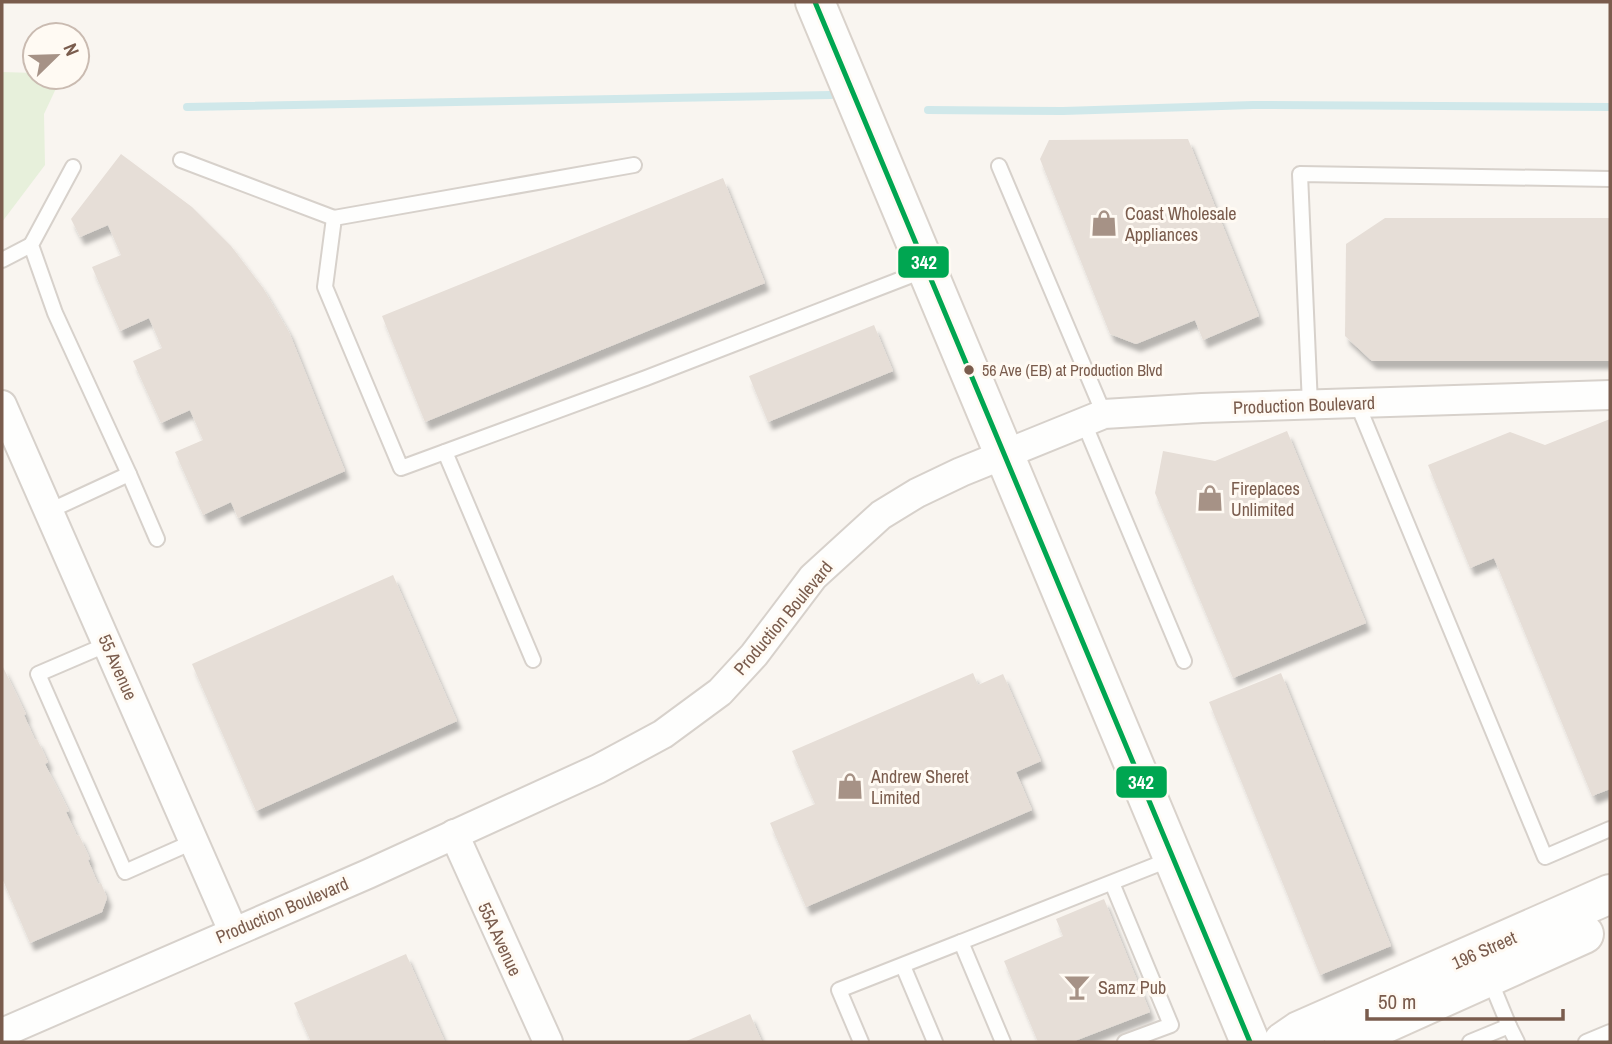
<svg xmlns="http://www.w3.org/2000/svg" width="1612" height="1044" font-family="'Archivo Narrow',sans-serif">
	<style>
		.green { fill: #e7f0db }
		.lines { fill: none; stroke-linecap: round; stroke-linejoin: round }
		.stream { stroke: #d0e8ea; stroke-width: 8 }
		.building { fill: #e6ded7; filter: url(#shadow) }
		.lane-casing { stroke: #d7d1cb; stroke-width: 18 }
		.street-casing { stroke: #d7d1cb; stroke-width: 32 }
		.secondary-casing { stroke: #d9d2cb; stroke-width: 42 }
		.lane { stroke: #fefefd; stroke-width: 14 }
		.street { stroke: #fefefd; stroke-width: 28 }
		.secondary { stroke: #fefefd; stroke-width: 38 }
		.bus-1-casing { stroke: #fffaf3; stroke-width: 10 }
		.bus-1 { stroke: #00a651; stroke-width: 5 }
		.bus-dot { fill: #7a5c4d; stroke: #fffaf3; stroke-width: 2.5 }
		.labels { text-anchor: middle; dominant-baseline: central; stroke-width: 6; stroke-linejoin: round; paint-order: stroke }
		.bus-label { font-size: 16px; fill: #7a5c4d; stroke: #fffaf3; text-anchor: start }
		.poi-label { font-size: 18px; fill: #7a5c4d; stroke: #fffaf3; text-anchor: start }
		.street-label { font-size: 18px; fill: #7a5c4d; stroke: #fffaf3 }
		.line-badge { stroke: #fffaf3; stroke-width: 2.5 }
		.badge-label { font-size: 19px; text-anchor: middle; font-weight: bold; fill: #fff }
	</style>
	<defs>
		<filter id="shadow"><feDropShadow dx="4.5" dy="8" stdDeviation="2" flood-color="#0004"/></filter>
	</defs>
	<rect width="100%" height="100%" fill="#f9f5f0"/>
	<!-- green -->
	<polygon class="green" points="2,72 35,73 35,77 57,77 59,82 44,114 45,165 2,222"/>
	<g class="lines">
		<!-- stream -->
		<g class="stream">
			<polyline points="187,107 831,95"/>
			<polyline points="928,110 1063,111 1253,105 1610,107"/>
		</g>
	</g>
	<!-- building -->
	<g class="building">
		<polygon points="1188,139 1259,316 1203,340 1195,320 1136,344 1110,334 1040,159 1049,140"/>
		<polygon points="121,154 192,207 231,246 263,288 289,332 345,471 238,518 231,502 203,515 175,452 203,440 190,410 161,423 133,361 162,348 149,318 120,331 92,267 121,255 108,225 80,237 71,219"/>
		<polygon points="723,178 765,283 425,422 382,316"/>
		<polygon points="1385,218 1610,218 1610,361 1372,361 1345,336 1346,244"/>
		<polygon points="874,325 893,371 768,422 749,376"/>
		<polygon points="1610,419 1610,789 1592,796 1494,558 1470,568 1428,465 1510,432 1545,445"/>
		<polygon points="1287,431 1366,623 1233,678 1155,493 1163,451 1215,461"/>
		<polygon points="393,575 457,721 256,811 192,664"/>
		<polygon points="2,665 26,714 24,715 35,740 37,739 48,762 45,764 69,811 66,812 77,836 79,835 90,859 88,860 98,884 101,883 107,898 102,912 30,943 2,878"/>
		<polygon points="973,673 978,685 1003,674 1041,761 1016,772 1032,810 806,907 770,823 815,804 792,751"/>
		<polygon points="1281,673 1391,946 1320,975 1209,702"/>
		<polygon points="1104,899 1150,1012 1072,1042 1038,1042 1004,961 1063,936 1056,919"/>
		<polygon points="406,954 445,1042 311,1042 294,1003"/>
		<polygon points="750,1014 762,1042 684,1042"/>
	</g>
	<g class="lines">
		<defs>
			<g id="lane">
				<polyline points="181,160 334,218"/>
				<polyline points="634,165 334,218 325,287 401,468 646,378 925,270"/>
				<polyline points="999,166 1104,414"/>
				<polyline points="2,260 31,245"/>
				<polyline points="1357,403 1545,857 1610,829"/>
				<polyline points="1310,405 1300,174 1610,179"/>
				<polyline points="1084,423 1184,661"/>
				<polyline points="445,452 533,660"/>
				<polyline points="129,474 157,539"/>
				<polyline points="49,511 129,474 55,313 31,245 73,167"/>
				<polyline points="108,644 38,674 125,872 195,841"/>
				<polyline points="1112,883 1171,1025 1125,1042"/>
				<polyline points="903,966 935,1042"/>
				<polyline points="1509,1026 1517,1042"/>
				<polyline points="861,1042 839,990 961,942"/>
				<polyline points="1003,1042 961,942 1171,859"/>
				<polyline points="1470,1042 1509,1026 1490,980"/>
				<polyline points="1586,1042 1610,1032"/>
			</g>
			<g id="street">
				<polyline points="2,405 233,931"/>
				<polyline points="454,834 548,1042"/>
				<polyline points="2,1033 368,874 598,769 663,734 720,692 754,655 813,577 881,515 917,493 961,472 1104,414 1202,408 1610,395"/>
			</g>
			<g id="secondary">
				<polyline points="815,2 1250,1042"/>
				<polyline points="1283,1042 1299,1031 1610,894"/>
				<polyline points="1344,1042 1584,934"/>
			</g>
		</defs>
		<!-- lane casing -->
		<use href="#lane" class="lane-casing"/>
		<!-- street casing -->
		<use href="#street" class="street-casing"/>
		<!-- secondary casing -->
		<use href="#secondary" class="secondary-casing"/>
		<!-- lane -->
		<use href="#lane" class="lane"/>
		<!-- street -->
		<use href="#street" class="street"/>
		<!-- secondary -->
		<use href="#secondary" class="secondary"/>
		<defs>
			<polyline id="bus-1" points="815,2 1250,1042"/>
		</defs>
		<!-- bus-1 casing -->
		<use href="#bus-1" class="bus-1-casing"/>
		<!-- bus-1 -->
		<use href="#bus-1" class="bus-1"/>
	</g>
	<!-- icons -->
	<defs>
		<symbol id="shop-bare" viewBox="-9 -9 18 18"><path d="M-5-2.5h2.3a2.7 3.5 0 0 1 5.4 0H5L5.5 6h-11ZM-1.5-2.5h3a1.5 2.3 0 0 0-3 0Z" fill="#a69286" stroke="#fffaf3" stroke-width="2.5" paint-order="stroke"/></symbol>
		<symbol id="bar-bare" viewBox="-9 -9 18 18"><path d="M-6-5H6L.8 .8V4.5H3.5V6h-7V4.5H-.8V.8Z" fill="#a69286" stroke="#fffaf3" stroke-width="2.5" paint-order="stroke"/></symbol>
	</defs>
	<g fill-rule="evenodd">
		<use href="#shop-bare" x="1085" y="204" width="38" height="38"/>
		<use href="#shop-bare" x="1191" y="479" width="38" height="38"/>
		<use href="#shop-bare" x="831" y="767" width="38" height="38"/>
		<use href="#bar-bare" x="1058" y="968" width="38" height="38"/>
	</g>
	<!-- markers -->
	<circle class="bus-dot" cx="969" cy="370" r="6"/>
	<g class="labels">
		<!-- bus labels -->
		<g class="bus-label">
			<text x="982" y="370">56 Ave (EB) at Production Blvd</text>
		</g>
		<!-- poi labels -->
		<g class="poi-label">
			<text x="1125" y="213">Coast Wholesale<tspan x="1125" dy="21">Appliances</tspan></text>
			<text x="1231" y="488">Fireplaces<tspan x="1231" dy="21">Unlimited</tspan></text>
			<text x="871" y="776">Andrew Sheret<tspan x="871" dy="21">Limited</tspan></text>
			<text x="1098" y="987">Samz Pub</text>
		</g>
		<!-- street labels -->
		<g class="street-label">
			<text transform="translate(1304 405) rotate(-2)">Production Boulevard</text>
			<text transform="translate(783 618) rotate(-50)">Production Boulevard</text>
			<text transform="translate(118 667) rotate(66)">55 Avenue</text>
			<text transform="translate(282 910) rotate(-23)">Production Boulevard</text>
			<text transform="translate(500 939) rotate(65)">55A Avenue</text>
			<text transform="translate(1484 950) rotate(-24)">196 Street</text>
		</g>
	</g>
	<g class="line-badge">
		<rect x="897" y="245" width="53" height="34" rx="7" fill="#00a651"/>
		<rect x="1115" y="765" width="53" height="34" rx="7" fill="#00a651"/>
	</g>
	<g class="badge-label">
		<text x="924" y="269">342</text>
		<text x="1141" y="789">342</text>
	</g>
	<!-- border -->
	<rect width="1612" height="1044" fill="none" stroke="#7a5c4d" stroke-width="7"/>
	<!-- north arrow -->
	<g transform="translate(56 56) rotate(67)"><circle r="33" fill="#fffaf3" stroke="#cabbb1" stroke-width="2"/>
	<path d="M0-5L12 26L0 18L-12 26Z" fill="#a69286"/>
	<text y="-10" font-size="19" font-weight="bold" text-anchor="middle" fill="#7a5c4d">N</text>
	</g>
	<!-- scale -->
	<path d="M1367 1009v10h196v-10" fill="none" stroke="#7a5c4d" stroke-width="3.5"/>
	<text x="1378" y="1009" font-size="21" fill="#7a5c4d" stroke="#fffaf3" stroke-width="5" paint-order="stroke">50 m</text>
</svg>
